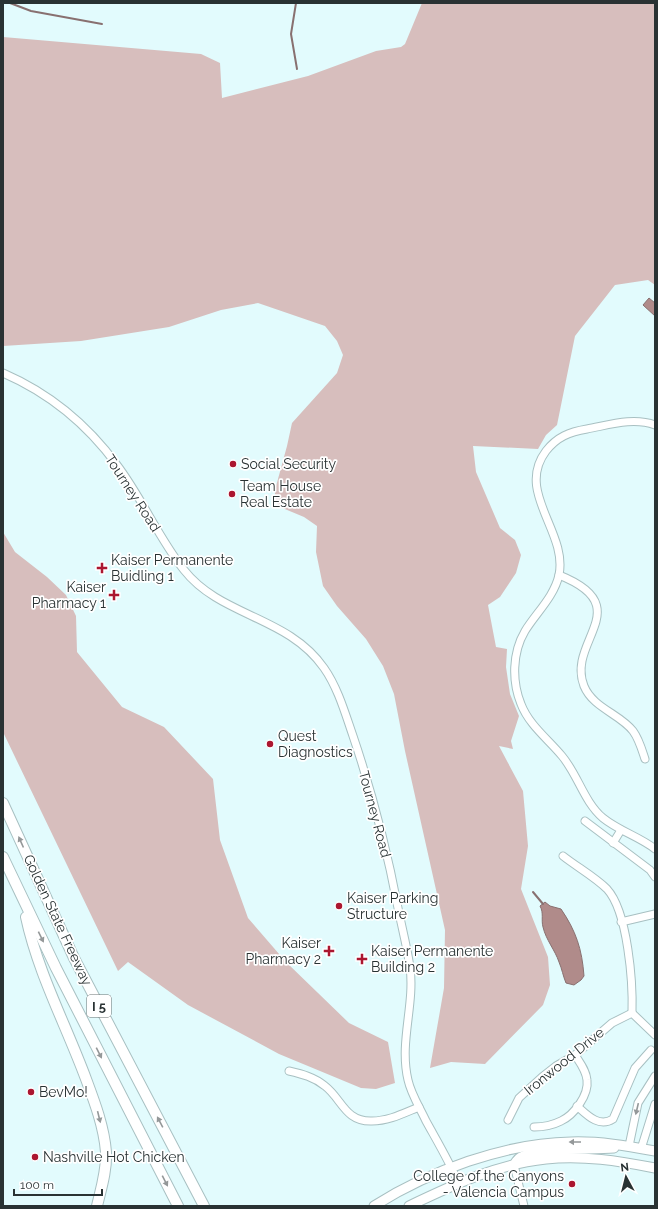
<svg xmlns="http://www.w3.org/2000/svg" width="658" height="1209" font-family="Raleway,sans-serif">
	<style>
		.green { fill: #d7bebd }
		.water { fill: #b08b8a; stroke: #887070 }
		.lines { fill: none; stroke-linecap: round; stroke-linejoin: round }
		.stream { stroke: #887070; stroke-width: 2 }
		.minor-casing { stroke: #a8c0c2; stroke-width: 9 }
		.major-casing { stroke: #a8c0c2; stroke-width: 11 }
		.highway-casing { stroke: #a8c0c2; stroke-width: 12 }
		.minor { stroke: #fff; stroke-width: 7 }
		.major { stroke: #fff; stroke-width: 9 }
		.highway { stroke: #fff; stroke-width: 10 }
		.oneway { fill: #949899 }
		.poi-dot { fill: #ab1630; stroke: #fff; stroke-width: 1.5 }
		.labels { text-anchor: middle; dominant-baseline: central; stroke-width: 3.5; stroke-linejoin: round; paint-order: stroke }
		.shield { fill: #fff; stroke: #697070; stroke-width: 1 }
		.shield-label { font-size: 13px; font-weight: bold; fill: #293233 }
		.poi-label { font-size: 14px; fill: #293233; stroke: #fff; text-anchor: start }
		.street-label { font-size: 14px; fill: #293233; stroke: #fff }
	</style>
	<rect width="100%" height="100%" fill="#e2fbfd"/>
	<!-- green -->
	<g class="green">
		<polygon points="422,3 655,3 655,285 648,280 615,285 575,336 557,425 546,435 538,449 473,446 476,472 500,528 515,540 521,555 516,573 500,597 488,605 496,647 507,649 506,667 510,694 519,716 511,741 513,749 499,746 523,791 528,846 521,889 548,957 550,985 543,1005 485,1064 451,1062 430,1068 444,988 445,930 405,751 394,694 383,666 366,639 337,606 323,586 316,552 317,526 304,517 280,507 275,501 275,490 287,446 292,423 337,373 343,355 337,341 325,326 258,303 221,310 169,327 81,341 3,346 3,37 201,54 220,63 222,98 308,76 376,51 401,47 405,44"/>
		<polygon points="3,532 15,552 47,577 66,595 76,616 77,652 122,707 164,727 213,779 220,840 248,918 286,962 349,1023 388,1042 395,1083 376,1089 361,1088 279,1054 188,1005 128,962 118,971 3,732"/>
	</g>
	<!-- water -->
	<g class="water">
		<polygon points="649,298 655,303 655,316 643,305"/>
		<path d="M545 902 550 906 561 909C576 931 582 949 584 976L581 980 574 985 566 983C563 976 562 969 559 962 555 950 546 940 543 927 541 920 544 913 540 906Z"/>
	</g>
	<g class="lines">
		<!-- stream -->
		<g class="stream">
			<polyline points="10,3 31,11 102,24"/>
			<polyline points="296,3 291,34 297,69"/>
			<polyline points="533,892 543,904"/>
		</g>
		<defs>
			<g id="minor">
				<path d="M3 373C49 393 87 424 117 465 142 498 158 537 184 570 221 617 288 616 324 668 338 688 345 713 353 736 372 792 387 850 398 908 402 928 407 947 410 967 415 1005 399 1042 408 1080 411 1094 420 1108 426 1121 437 1141 449 1161 458 1182"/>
				<path d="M655 425C633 417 609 425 587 429 569 432 557 437 546 451 515 492 568 532 559 575 554 597 536 613 525 631 512 653 512 682 521 704 529 725 548 739 562 756 578 775 584 802 603 818 619 831 640 837 655 849"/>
				<path d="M559 575C639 607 566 641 584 686 593 708 620 714 633 731 639 739 642 750 645 759"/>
				<polyline points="585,821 650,870 655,877"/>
				<polyline points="613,843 621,830"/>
				<path d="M563 856C577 867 595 877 607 889 628 912 633 983 632 1013"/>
				<polyline points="621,922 655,914"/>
				<polyline points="632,1013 655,1035"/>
				<path d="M289 1071C302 1074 314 1077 325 1086 342 1099 345 1122 372 1121 389 1121 404 1113 419 1107"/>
				<path d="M577 1106C587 1115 599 1128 613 1119L635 1068 651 1050"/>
				<polyline points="508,1120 519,1098 542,1077 556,1066 575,1055 612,1023 632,1013"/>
				<path d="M534 1127C543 1127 553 1125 561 1121 574 1115 589 1095 587 1080 586 1070 580 1063 575 1055"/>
				<polyline points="629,1146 638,1103 655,1076"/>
				<polyline points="641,1149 655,1104"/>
				<polyline points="514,1165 524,1206"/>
			</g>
			<g id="major">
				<path d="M514 1165C516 1161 519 1157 523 1156 546 1147 588 1150 614 1148"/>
				<path d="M374 1206C429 1171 505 1143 571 1142 599 1141 627 1146 655 1151"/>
				<path d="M409 1206C453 1185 497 1164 546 1159 583 1155 619 1161 655 1168"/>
			</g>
			<g id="highway">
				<polyline points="3,803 74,958 204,1206"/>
				<polyline points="3,857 56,968 178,1206"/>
				<path d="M26 917C38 973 66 1025 86 1079 95 1103 104 1127 106 1152 107 1170 101 1189 97 1206"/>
			</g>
		</defs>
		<!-- minor casing -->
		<use href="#minor" class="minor-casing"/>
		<!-- major casing -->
		<use href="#major" class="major-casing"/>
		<!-- highway casing -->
		<use href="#highway" class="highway-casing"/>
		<!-- minor -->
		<use href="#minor" class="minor"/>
		<!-- major -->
		<use href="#major" class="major"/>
		<!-- highway -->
		<use href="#highway" class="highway"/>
	</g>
	<!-- one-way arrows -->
	<defs><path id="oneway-solid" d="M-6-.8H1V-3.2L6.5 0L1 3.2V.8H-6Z"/></defs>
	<g class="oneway">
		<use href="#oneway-solid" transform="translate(21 842) rotate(-114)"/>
		<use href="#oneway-solid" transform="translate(41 937) rotate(64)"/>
		<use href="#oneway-solid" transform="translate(99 1053) rotate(63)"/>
		<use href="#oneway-solid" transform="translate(637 1109) rotate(103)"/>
		<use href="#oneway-solid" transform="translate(99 1117) rotate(76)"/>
		<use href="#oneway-solid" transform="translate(160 1122) rotate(-118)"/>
		<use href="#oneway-solid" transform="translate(575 1142) rotate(180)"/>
		<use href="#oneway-solid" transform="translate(165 1181) rotate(63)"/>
	</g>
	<!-- markers -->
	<g class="poi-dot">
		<circle cx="233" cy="464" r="4"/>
		<circle cx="232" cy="494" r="4"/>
		<path d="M100 562h4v4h4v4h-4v4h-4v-4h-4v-4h4z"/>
		<path d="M112 589h4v4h4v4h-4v4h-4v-4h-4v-4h4z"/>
		<circle cx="270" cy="744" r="4"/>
		<circle cx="339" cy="906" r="4"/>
		<path d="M327 945h4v4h4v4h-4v4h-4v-4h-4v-4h4z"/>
		<path d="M360 953h4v4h4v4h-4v4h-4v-4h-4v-4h4z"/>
		<circle cx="31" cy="1092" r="4"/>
		<circle cx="35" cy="1157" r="4"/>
		<circle cx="572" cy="1184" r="4"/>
	</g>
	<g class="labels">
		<!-- shield labels -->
		<rect class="shield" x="87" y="995" width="24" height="22" rx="3"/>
		<g class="shield-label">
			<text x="99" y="1006">I 5</text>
		</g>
		<!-- poi labels -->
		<g class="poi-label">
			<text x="241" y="464">Social Security</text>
			<text x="240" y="486">Team House<tspan x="240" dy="16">Real Estate</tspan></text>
			<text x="111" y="560">Kaiser Permanente<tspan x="111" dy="16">Buidling 1</tspan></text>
			<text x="106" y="587" text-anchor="end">Kaiser<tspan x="106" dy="16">Pharmacy 1</tspan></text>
			<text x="278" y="736">Quest<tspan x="278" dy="16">Diagnostics</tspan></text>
			<text x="347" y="898">Kaiser Parking<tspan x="347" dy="16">Structure</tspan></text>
			<text x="321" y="943" text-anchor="end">Kaiser<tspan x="321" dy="16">Pharmacy 2</tspan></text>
			<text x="371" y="951">Kaiser Permanente<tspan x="371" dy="16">Building 2</tspan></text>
			<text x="39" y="1092">BevMo!</text>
			<text x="43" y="1157">Nashville Hot Chicken</text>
			<text x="564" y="1176" text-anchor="end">College of the Canyons<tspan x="564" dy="16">- Valencia Campus</tspan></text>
		</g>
		<!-- street labels -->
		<g class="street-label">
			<text transform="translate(133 493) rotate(57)">Tourney Road</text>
			<text transform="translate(375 814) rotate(75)">Tourney Road</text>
			<text transform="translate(58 920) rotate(65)">Golden State Freeway</text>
			<text transform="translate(564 1061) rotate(-39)">Ironwood Drive</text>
		</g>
	</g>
	<!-- border -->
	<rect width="658" height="1209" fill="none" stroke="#293233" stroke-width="8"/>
	<!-- north arrow -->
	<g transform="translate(626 1177) rotate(353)" stroke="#ffffff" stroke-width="3" paint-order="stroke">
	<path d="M0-3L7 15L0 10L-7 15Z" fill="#293233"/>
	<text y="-6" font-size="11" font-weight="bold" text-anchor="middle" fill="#293233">N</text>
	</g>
	<!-- scale -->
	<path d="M14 1189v6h88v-6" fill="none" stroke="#293233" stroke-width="2"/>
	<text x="20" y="1189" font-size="12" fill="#293233" stroke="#ffffff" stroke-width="3" paint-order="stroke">100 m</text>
</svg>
